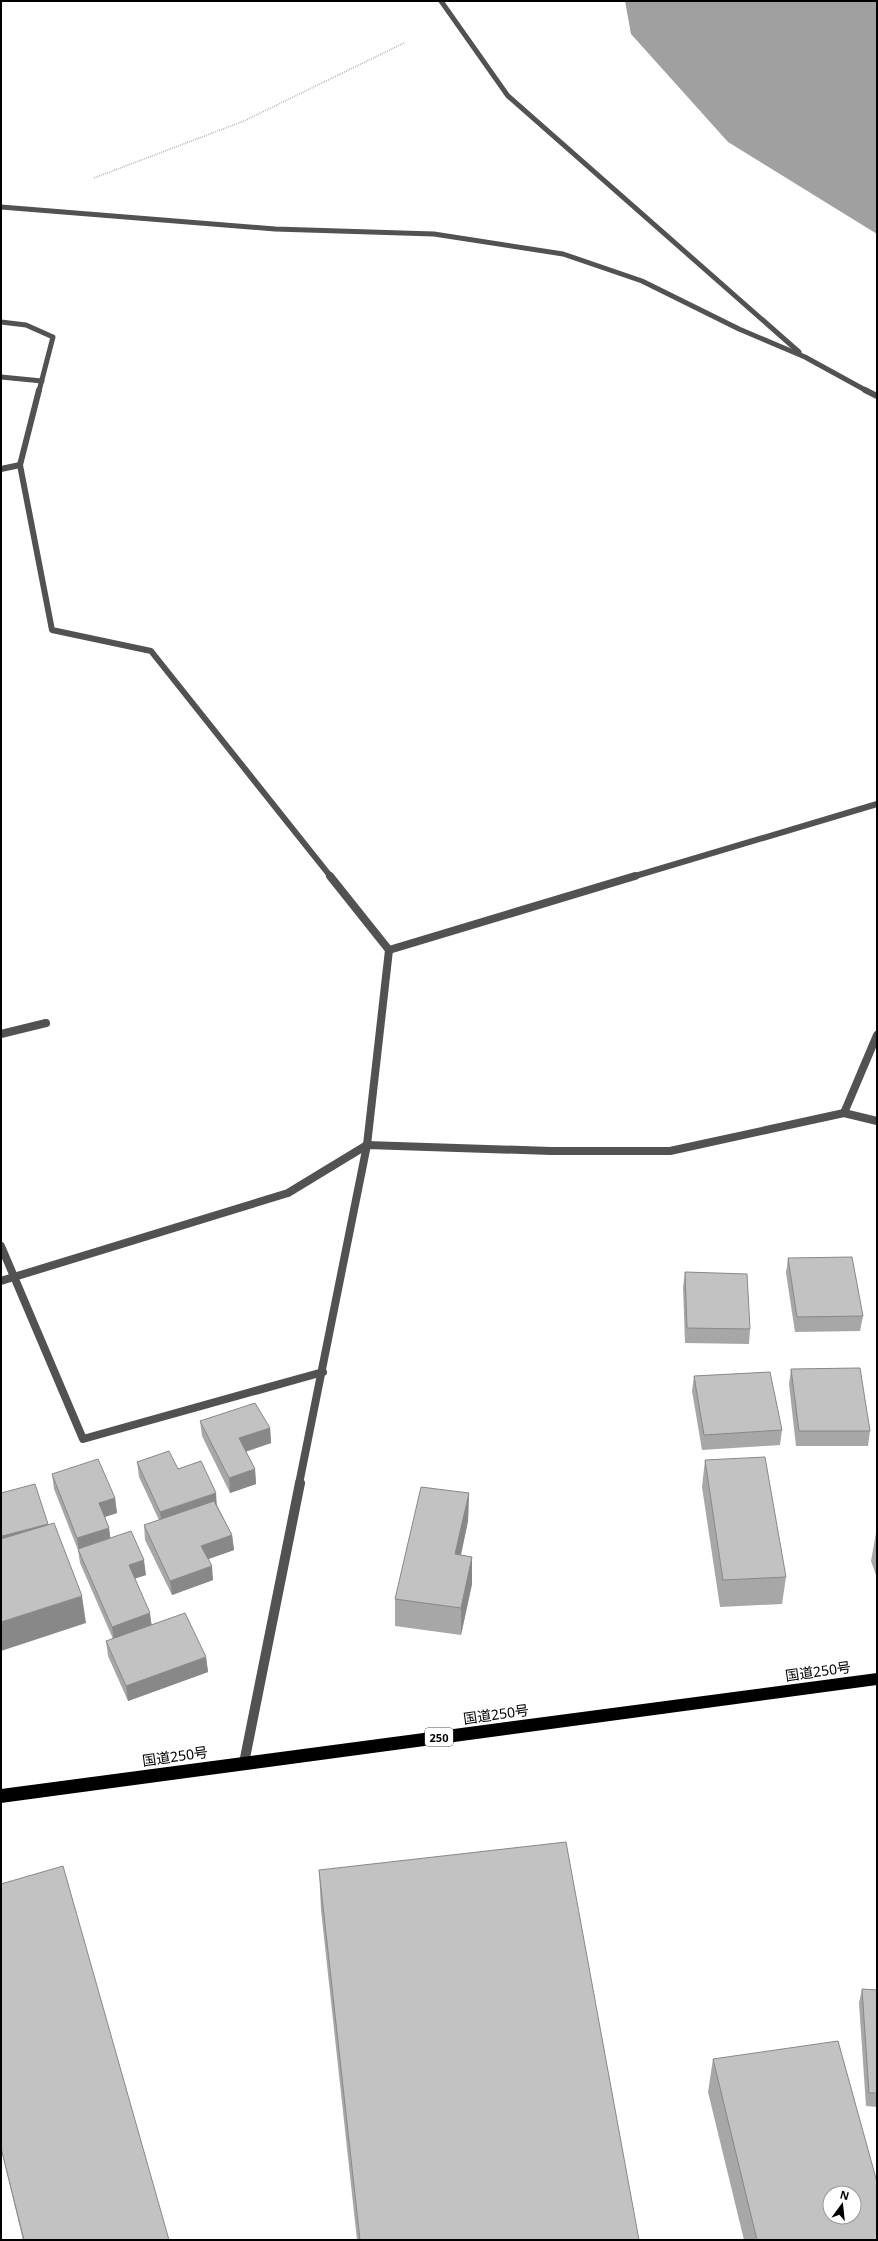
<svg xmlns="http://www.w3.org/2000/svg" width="878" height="2241" font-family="'Noto Sans','Noto Sans JP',sans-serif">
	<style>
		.water { fill: #a0a0a0 }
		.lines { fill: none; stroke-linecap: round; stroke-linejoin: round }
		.path { stroke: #747474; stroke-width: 1.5; stroke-dasharray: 0.5 1.5; stroke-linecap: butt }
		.street-far3 { stroke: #525252; stroke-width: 5 }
		.street-far2 { stroke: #525252; stroke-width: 6 }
		.street-far1 { stroke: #525252; stroke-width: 8 }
		.street { stroke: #525252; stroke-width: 10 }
		.highway { fill: #000; fill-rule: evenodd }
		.wall { fill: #a7a7a7 }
		.shaded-wall { fill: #888 }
		.building { fill: #c2c2c2; stroke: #888; fill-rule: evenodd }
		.labels { text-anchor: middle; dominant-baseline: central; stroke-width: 4; stroke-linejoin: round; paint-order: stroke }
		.shield { fill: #fff; stroke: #4c4c4c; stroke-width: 1 }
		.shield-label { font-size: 11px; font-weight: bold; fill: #000 }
		.near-street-label { font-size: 14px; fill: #000; stroke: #fff }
	</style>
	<rect width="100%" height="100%" fill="#fff"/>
	<!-- water -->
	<polygon class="water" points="625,1 877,1 877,234 728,142 631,34"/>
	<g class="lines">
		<!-- path -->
		<polyline class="path" points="94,178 244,121 404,43"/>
		<!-- street-far3 -->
		<g class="street-far3">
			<polyline points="441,1 508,96 799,352"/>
			<polyline points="1,207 275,229 434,234 563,254 642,281 739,329 805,357 867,391"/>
			<polyline points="1,322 26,325 53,337 39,391"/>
			<polyline points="1,377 42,381"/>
		</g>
		<!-- street-far2 -->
		<g class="street-far2">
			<polyline points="39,390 20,465 52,630 151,651 331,877"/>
			<polyline points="865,390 877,396"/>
			<polyline points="1,469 20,465"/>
			<polyline points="632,877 877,804"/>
		</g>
		<!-- street-far1 -->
		<g class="street-far1">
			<polyline points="389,950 635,876"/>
			<polyline points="1,1034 46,1023"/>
			<polyline points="844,1113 877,1035"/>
			<polyline points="1,1246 83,1439 323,1372"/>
			<polyline points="1,1281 288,1193 367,1145 551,1151 670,1151 844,1113 877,1121"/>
			<polyline points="299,1484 367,1145 389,950 330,876"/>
		</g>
		<!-- street -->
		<polyline class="street" points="244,1763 300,1483"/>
		<!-- highway -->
		<polygon class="highway" points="877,1673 877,1685 1,1803 1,1789"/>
	</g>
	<!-- wall -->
	<g class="wall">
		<polygon points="788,1258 863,1316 860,1331 795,1332 786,1273"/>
		<polygon points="685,1272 750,1329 749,1344 685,1343 683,1287"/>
		<polygon points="791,1369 870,1431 868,1446 796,1446 789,1384"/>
		<polygon points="694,1376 782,1430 780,1445 702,1450 692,1391"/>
		<polygon points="200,1421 270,1428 271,1443 246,1452 255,1469 256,1484 230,1493 202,1436"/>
		<polygon points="705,1460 786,1577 782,1604 720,1607 702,1487"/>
		<polygon points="137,1462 178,1469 217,1505 232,1535 234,1550 208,1559 213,1580 172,1595 145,1540 144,1525 159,1520 139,1477"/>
		<polygon points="52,1474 115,1498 117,1513 105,1517 109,1528 110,1538 146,1575 135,1578 152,1625 206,1657 208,1672 128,1701 108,1656 106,1641 113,1639 80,1563 78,1550 54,1489"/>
		<polygon points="469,1493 468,1521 461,1555 472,1557 472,1584 461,1635 395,1626 395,1599"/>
		<polygon points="876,1533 877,1533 877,1578 871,1561"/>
		<polygon points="319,1870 639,2240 357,2240 321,1910"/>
		<polygon points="1,1884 169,2240 23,2240 1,2149"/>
		<polygon points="862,1989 877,1990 877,2107 866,2106 859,2003"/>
		<polygon points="713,2059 877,2240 744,2240 708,2092"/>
	</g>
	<!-- shaded-wall -->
	<g class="shaded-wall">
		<polygon points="270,1428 271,1443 240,1453 239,1438"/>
		<polygon points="255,1469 256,1484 230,1493 229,1478"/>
		<polygon points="216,1493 217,1508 162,1527 160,1512"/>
		<polygon points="469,1493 468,1521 455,1582 455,1554"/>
		<polygon points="115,1498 117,1513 101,1518 99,1503"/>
		<polygon points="48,1524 4,1551 2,1536"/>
		<polygon points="109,1528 111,1543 79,1551 77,1538"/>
		<polygon points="232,1535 234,1550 203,1561 201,1546"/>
		<polygon points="472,1557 472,1584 461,1635 461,1608"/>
		<polygon points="144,1560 146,1575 131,1580 129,1565"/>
		<polygon points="212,1566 213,1580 172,1595 170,1581"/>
		<polygon points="82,1596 86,1623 1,1651 1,1622"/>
		<polygon points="150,1613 152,1628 114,1641 112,1627"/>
		<polygon points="206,1657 208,1672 128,1701 126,1686"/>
	</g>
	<!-- building -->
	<g class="building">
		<polygon points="852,1257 863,1316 797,1317 788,1258"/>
		<polygon points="685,1272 747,1274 750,1329 687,1328"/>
		<polygon points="860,1368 870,1431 799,1431 791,1369"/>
		<polygon points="770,1372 782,1430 704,1435 694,1376"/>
		<polygon points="255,1403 270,1428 239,1438 255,1469 229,1478 200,1421"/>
		<polygon points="169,1451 178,1469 201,1461 216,1493 160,1512 137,1462"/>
		<polygon points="765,1457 786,1577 723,1580 705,1460"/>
		<polygon points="98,1459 115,1498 99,1503 109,1528 77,1538 52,1474"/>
		<polygon points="35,1484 48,1524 2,1536 1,1535 1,1493"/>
		<polygon points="421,1487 469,1493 455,1554 472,1557 461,1608 395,1599"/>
		<polygon points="214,1501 232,1535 201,1546 212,1566 170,1581 144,1525"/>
		<polygon points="54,1523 82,1596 1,1622 1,1539"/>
		<polygon points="131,1531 144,1560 129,1565 150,1613 112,1627 78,1549"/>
		<polygon points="185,1613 206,1657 126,1686 106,1641"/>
		<polygon points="566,1842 639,2240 360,2240 319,1870"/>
		<polygon points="63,1866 169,2240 24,2240 1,2148 1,1884"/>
		<polygon points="862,1989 877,1990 877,2093 869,2093"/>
		<path d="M838 2041 877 2182V2240H757L713 2059ZM830 2193H854V2217H830Z"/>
	</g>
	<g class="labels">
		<!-- shield labels -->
		<rect class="shield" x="425" y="1728" width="28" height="18" rx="3"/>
		<g class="shield-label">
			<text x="439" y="1737">250</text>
		</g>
		<!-- near-street labels -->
		<g class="near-street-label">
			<text transform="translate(818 1671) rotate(-8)">国道250号</text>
			<text transform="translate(496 1714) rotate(-8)">国道250号</text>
			<text transform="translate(175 1756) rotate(-8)">国道250号</text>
		</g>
	</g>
	<!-- border -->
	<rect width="878" height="2241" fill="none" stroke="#000000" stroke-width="4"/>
	<!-- north arrow -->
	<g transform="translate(842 2205) rotate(15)"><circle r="19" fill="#ffffff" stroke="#999999"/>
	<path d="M0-3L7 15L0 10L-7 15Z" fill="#000000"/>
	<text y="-6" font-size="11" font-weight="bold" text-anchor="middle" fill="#000000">N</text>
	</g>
</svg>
